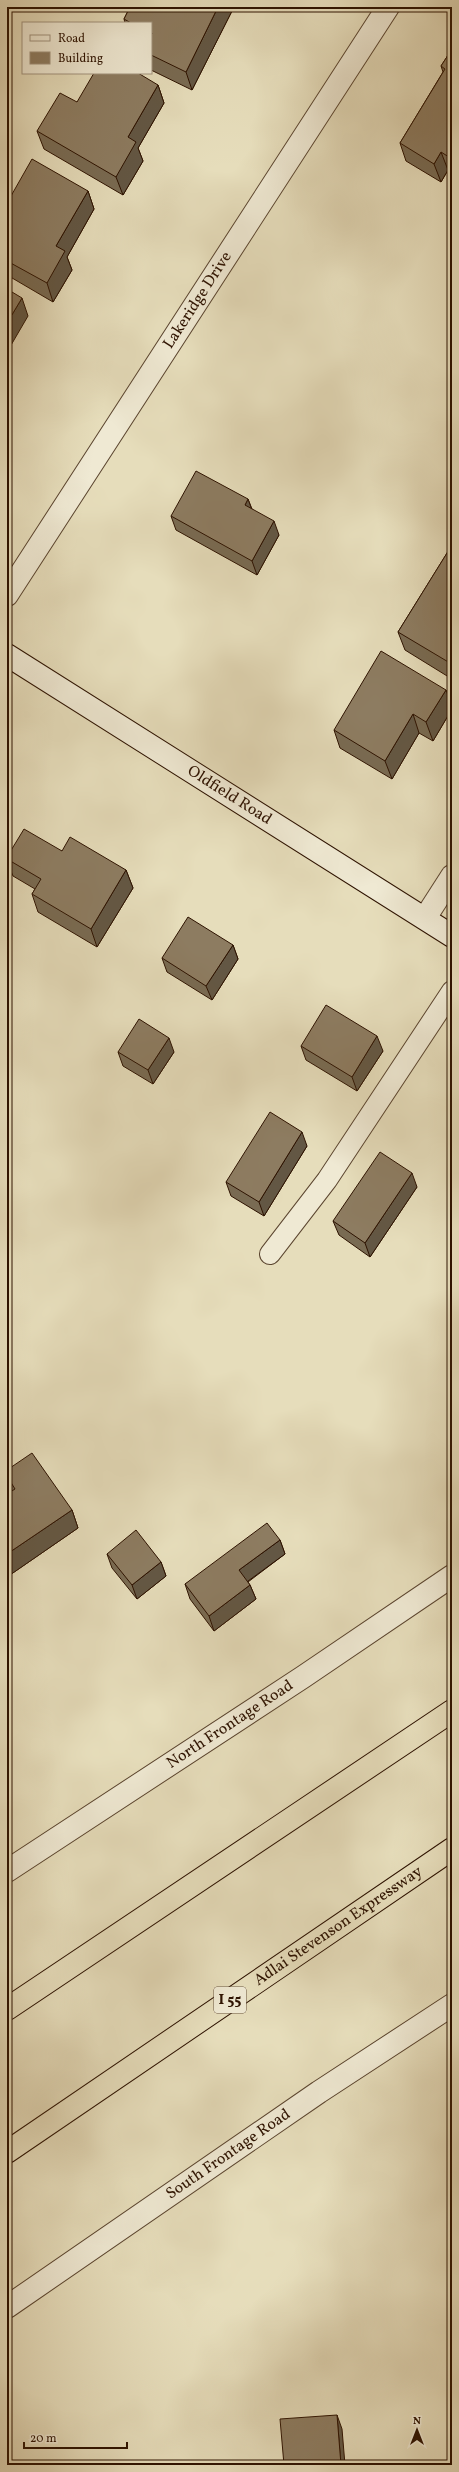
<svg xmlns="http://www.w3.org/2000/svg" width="459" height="2472" font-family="Vollkorn,serif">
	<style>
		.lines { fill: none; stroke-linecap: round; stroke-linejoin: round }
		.lane-casing { stroke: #5b452f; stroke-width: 22 }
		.street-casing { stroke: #5b452f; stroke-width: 24 }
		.secondary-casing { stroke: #2d1200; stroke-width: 24 }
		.highway-casing { stroke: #2d1200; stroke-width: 24 }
		.lane { stroke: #efe9d3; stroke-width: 20 }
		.street { stroke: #efe9d3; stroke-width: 22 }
		.secondary { stroke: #efe9d3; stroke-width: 22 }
		.highway { stroke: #e6ddbb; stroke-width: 22 }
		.wall { fill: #796b53; stroke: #2d1200 }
		.shaded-wall { fill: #635744; stroke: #2d1200 }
		.building { fill: #8d7c61; stroke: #2d1200 }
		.labels { text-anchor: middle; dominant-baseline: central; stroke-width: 3; stroke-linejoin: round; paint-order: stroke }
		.shield { fill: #efe9d3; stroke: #67523f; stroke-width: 1 }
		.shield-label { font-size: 15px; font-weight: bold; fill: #2d1200 }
		.street-label { font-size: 16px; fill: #2d1200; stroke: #efe9d3 }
	</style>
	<rect width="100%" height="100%" fill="#e6ddbb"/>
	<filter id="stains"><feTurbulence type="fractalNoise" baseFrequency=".005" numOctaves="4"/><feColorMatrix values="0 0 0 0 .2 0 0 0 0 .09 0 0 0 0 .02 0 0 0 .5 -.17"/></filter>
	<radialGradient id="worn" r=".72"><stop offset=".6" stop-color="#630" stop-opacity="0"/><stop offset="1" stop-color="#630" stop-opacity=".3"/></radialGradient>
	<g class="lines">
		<defs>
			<polyline id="lane" points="270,1254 327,1180 452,991"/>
			<g id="street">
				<path id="s1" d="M7 595 388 7"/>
				<polyline points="425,918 452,876"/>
				<path id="s2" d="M7 1871 303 1677 452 1576"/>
				<path id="s3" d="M7 2307 319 2092 452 2005"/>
			</g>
			<g id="secondary">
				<path id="s4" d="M7 655 452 936"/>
			</g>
			<g id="highway">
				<polyline points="7,2009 452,1711"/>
				<path id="s5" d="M7 2152 452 1849"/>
			</g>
		</defs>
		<!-- lane casing -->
		<use href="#lane" class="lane-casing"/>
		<!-- street casing -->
		<use href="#street" class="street-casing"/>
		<!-- secondary casing -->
		<use href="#secondary" class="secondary-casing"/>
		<!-- highway casing -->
		<use href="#highway" class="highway-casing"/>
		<!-- lane -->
		<use href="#lane" class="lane"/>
		<!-- street -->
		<use href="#street" class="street"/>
		<!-- secondary -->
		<use href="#secondary" class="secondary"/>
		<!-- highway -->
		<use href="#highway" class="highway"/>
	</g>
	<!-- wall -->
	<g class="wall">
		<polygon points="130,7 234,7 192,90 151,70 151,23 125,23 124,19"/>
		<polygon points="452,49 452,173 448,170 441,182 406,161 400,143 443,72 441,66"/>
		<polygon points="158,85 164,103 138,148 143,161 123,195 44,149 37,131 77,102"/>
		<polygon points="88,191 94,209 67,257 72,270 53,302 7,275 7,203"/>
		<polygon points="248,499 252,509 279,535 257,575 176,530 171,516"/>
		<polygon points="452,545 452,679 405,650 398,632"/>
		<polygon points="446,690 452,706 452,709 433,741 419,733 392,779 340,748 334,730"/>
		<polygon points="62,851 126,870 133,888 97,947 38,912 32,894 35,889 13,876 7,861 7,857"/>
		<polygon points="233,945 238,959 212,1000 167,972 162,958"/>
		<polygon points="301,1046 383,1051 357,1091 306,1060"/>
		<polygon points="118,1052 174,1052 153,1084 123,1066"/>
		<polygon points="452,1124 452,1137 449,1129"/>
		<polygon points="307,1146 264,1216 231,1196 226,1182"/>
		<polygon points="417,1187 370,1257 339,1235 333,1221"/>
		<polygon points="7,1470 72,1510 78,1528 7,1577 7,1494 11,1491 7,1480"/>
		<polygon points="280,1540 285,1554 248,1582 250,1585 256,1599 214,1631 190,1599 185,1584"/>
		<polygon points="107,1554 161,1562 166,1576 137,1599 112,1568"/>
	</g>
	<!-- shaded-wall -->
	<g class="shaded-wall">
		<polygon points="218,7 234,7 192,90 186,72"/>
		<polygon points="158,85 164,103 138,148 143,161 123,195 116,177 128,137"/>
		<polygon points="441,152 448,170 441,182 434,164"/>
		<polygon points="88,191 94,209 67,257 72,270 53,302 47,283 56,246"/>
		<polygon points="22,298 28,316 7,352 7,323"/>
		<polygon points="248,499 253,513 245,505"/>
		<polygon points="274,521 279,535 257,575 252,561"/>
		<polygon points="452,659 452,670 450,663"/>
		<polygon points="446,690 452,706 452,709 433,741 426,722"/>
		<polygon points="413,714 419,733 392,779 385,761"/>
		<polygon points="126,870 133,888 97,947 91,929"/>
		<polygon points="233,945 238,959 212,1000 206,986"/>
		<polygon points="377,1036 383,1051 357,1091 352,1077"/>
		<polygon points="169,1038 174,1052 153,1084 148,1070"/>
		<polygon points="302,1132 307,1146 264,1216 259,1202"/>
		<polygon points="412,1173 417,1187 370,1257 365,1243"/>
		<polygon points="72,1510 78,1528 7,1577 7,1554"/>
		<polygon points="280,1540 285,1554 244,1584 239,1570"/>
		<polygon points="161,1562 166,1576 137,1599 132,1585"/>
		<polygon points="250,1585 256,1599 214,1631 209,1616"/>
		<polygon points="337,2415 342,2429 345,2465 341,2465"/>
	</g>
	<!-- building -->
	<g class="building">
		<polygon points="130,7 218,7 186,72 151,55 151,36 152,33 151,33 151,23 131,23 124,19"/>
		<polygon points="452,49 452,159 441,152 434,164 400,143 445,69 441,66"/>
		<polygon points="94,73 138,73 158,85 128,137 136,142 116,177 37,131 60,93 77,102"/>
		<polygon points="32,159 88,191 56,246 65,251 47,283 7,261 7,203"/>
		<polygon points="7,289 22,298 7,323"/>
		<polygon points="196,471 248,499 245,505 274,521 252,561 171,516"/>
		<polygon points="452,545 452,659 450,663 398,632"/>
		<polygon points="381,651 446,690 426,722 413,714 385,761 334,730"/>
		<polygon points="24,829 62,851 70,837 126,870 91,929 32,894 41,879 7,859 7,857"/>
		<polygon points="188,917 233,945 206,986 162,958"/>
		<polygon points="326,1005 377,1036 352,1077 301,1046"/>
		<polygon points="139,1019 169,1038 148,1070 118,1052"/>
		<polygon points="270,1112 302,1132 259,1202 226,1182"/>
		<polygon points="452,1124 452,1131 449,1129"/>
		<polygon points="380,1152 412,1173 365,1243 333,1221"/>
		<polygon points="32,1453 72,1510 7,1554 7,1494 15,1489 7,1476 7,1470"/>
		<polygon points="267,1523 280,1540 239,1570 250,1585 209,1616 185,1584"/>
		<polygon points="136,1530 161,1562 132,1585 107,1554"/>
		<polygon points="337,2415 341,2465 284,2465 280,2419"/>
	</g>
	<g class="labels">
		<!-- shield labels -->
		<rect class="shield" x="214" y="1987" width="32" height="26" rx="3"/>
		<g class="shield-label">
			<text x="230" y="2000">I 55</text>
		</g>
		<!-- street labels -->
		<g class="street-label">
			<text stroke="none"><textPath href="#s1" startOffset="351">Lakeridge Drive</textPath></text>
			<text stroke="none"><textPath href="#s4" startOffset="263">Oldfield Road</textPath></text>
			<text stroke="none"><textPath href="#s2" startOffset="267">North Frontage Road</textPath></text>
			<text stroke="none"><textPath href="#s5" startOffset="401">Adlai Stevenson Expressway</textPath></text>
			<text stroke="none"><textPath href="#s3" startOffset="269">South Frontage Road</textPath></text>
		</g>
	</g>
	<!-- margin -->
	<rect width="459" height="2472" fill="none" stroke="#e6ddbb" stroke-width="24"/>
	<rect x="8" y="8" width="443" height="2456" fill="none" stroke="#2d1200" stroke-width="2"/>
	<rect x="12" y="12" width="435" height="2448" fill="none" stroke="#2d1200"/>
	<!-- legend -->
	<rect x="22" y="22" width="130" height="52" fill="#efe9d3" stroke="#a1937f"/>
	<rect x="30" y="35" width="20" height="6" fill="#efe9d3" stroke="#a1937f"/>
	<text x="58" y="42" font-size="12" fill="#2d1200">Road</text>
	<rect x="30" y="52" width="20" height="12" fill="#8d7c61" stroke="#a1937f"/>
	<text x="58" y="62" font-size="12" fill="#2d1200">Building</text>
	<!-- north arrow -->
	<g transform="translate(417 2430)" stroke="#efe9d3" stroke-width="3" paint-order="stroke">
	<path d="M0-3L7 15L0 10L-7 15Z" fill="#2d1200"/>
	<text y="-6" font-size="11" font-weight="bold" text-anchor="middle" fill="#2d1200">N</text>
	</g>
	<!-- scale -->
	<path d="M24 2442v6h103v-6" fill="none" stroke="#2d1200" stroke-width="2"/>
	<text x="30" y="2442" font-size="12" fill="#2d1200" stroke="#efe9d3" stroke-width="3" paint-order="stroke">20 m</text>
	<rect width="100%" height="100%" filter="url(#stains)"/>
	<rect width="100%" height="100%" fill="url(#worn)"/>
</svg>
